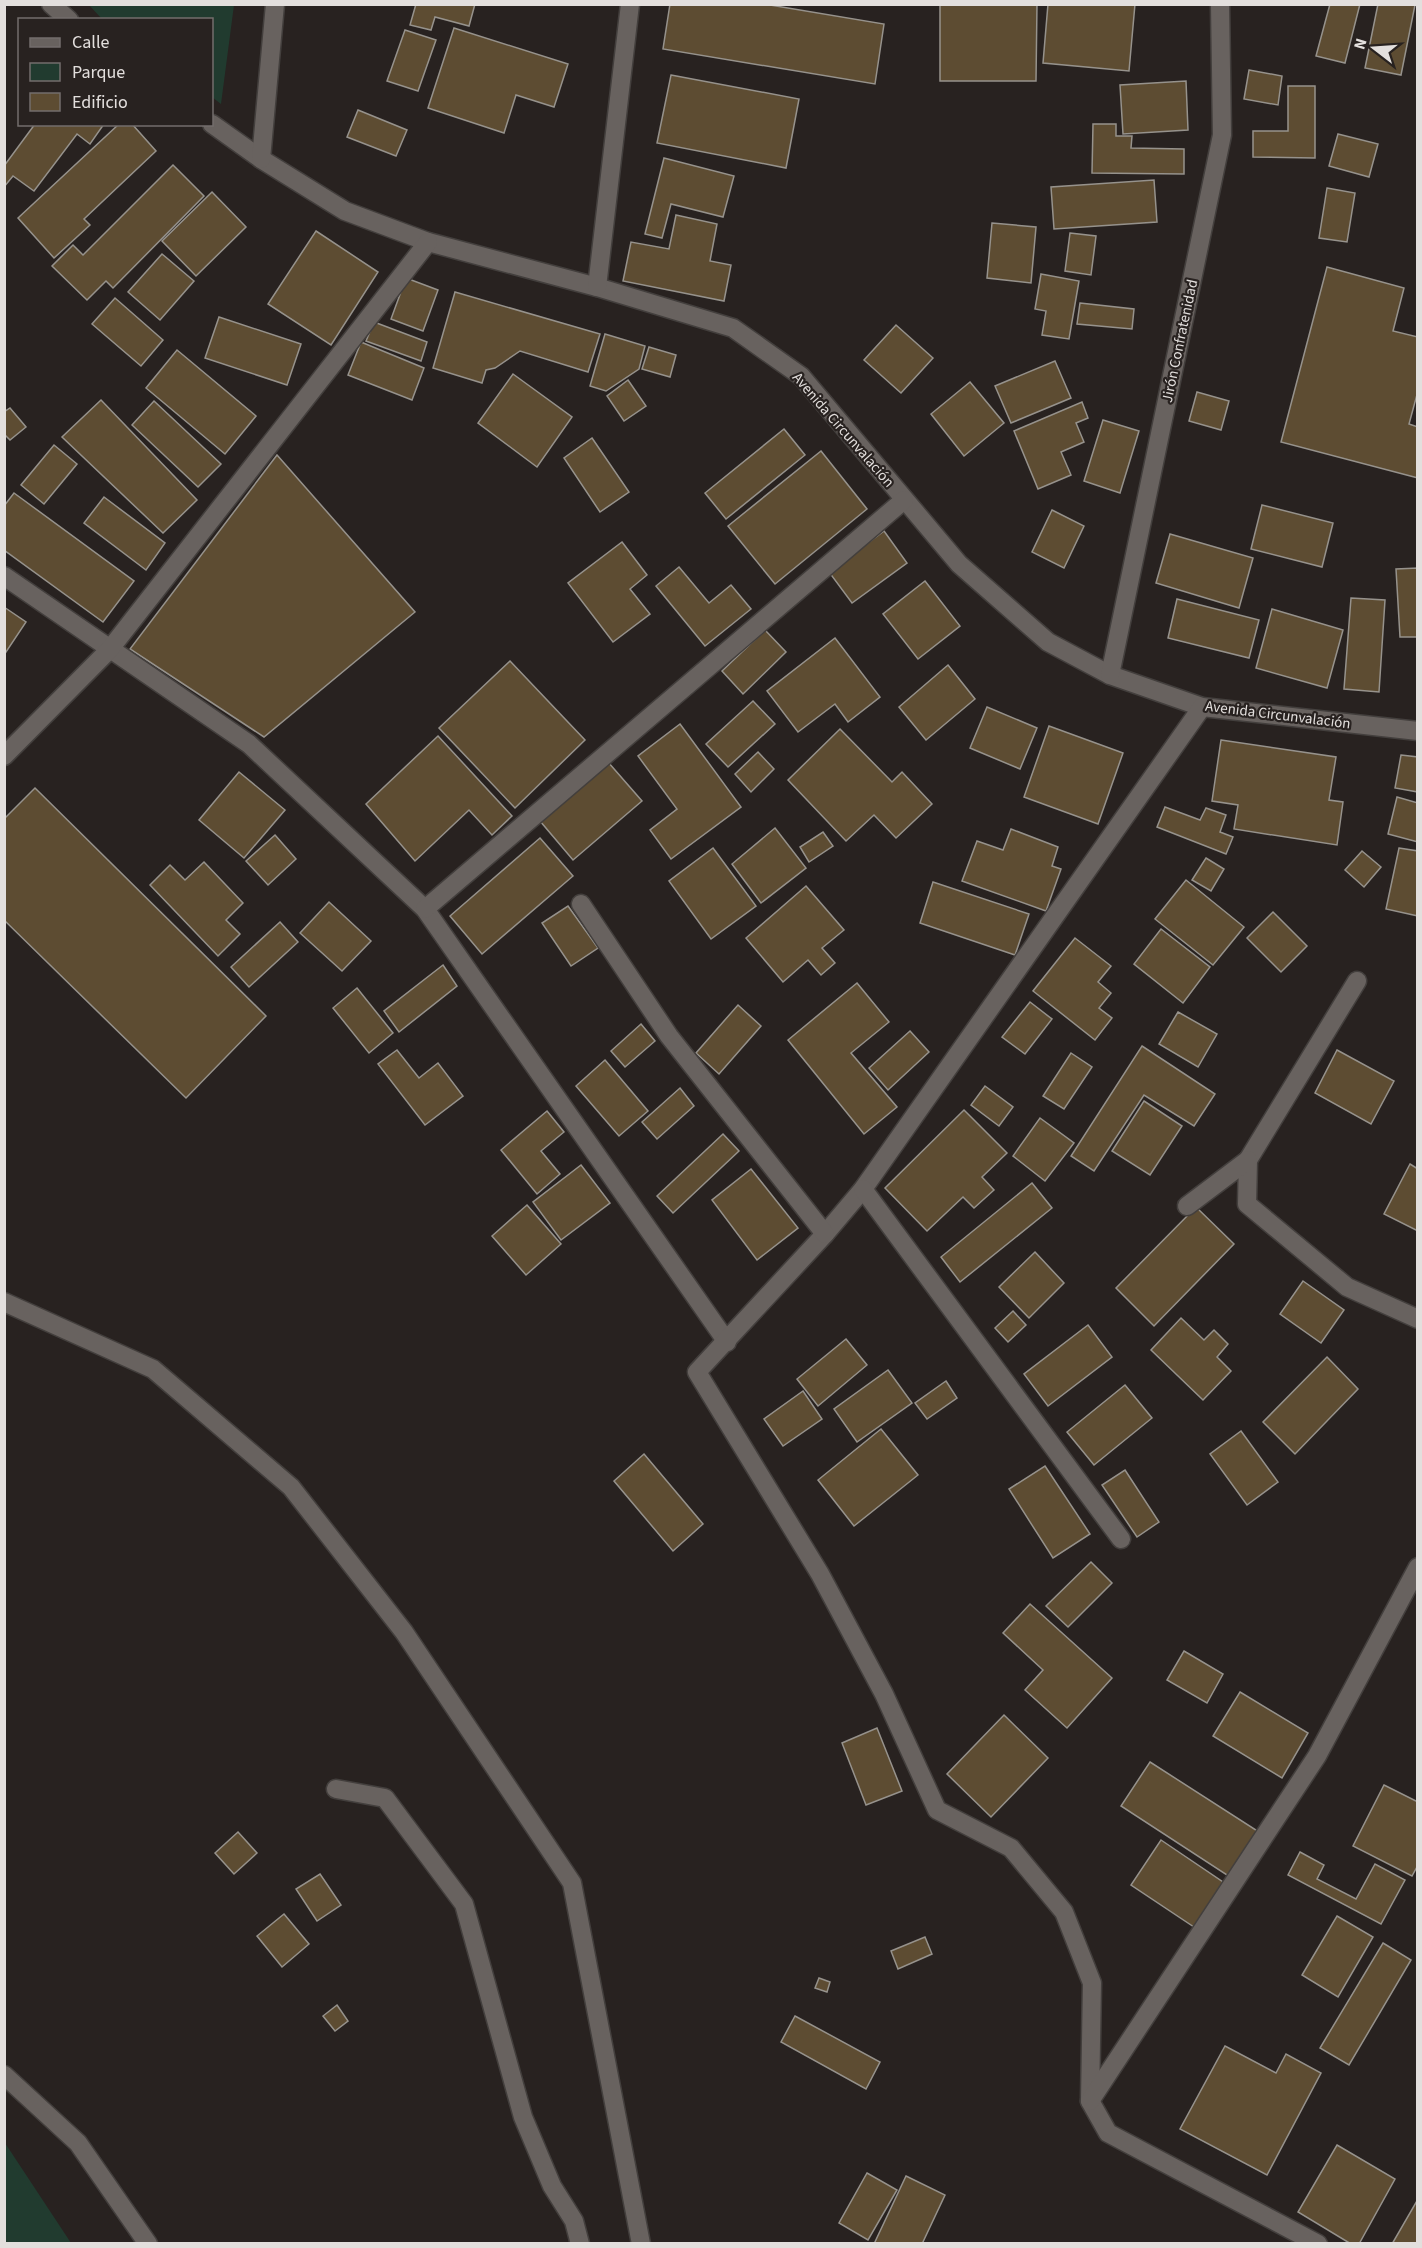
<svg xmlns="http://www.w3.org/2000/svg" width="1422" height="2248" font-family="'Source Sans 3',sans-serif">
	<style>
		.green { fill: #213b2f }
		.building { fill: #5d4c32; stroke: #96928c; stroke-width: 1.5 }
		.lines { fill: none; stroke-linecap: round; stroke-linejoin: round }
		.minor-casing { stroke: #433f3d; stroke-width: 21 }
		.minor { stroke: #68625f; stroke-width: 18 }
		.labels { text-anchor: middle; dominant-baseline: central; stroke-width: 4.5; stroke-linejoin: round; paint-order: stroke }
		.street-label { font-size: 15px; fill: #e3dfdd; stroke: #282220 }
	</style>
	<rect width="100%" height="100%" fill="#282220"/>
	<!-- green -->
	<g class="green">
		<polygon points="89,5 234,5 221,104 212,97 212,20 102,19"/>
		<polygon points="5,2143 71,2243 5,2243"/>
	</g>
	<!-- building -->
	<g class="building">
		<polygon points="416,4 475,4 469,26 435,17 431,30 410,25"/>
		<polygon points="670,4 764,4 884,24 875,84 663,49"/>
		<polygon points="940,4 1037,4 1036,81 940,81"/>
		<polygon points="1048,4 1135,4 1129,71 1043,63"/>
		<polygon points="1330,4 1360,4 1345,63 1316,56"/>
		<polygon points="1378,4 1415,5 1401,75 1365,68"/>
		<polygon points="454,28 568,64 554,107 516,95 504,133 428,108"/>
		<polygon points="405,30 436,40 418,91 387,81"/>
		<polygon points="1249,70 1282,76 1278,105 1244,99"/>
		<polygon points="671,75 799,99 786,168 657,143"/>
		<polygon points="1186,81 1188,130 1123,134 1120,85"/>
		<polygon points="1288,86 1315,86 1315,158 1253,157 1253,131 1288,131"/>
		<polygon points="358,110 407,130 396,156 347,137"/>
		<polygon points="35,124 104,124 90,144 77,134 34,191 13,176 4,187 4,166"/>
		<polygon points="119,124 132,124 156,151 84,219 90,225 54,258 18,218"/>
		<polygon points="1093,124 1116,124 1116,136 1132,136 1131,148 1184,149 1184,174 1092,173"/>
		<polygon points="1338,134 1378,144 1369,177 1329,166"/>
		<polygon points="664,158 734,176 723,217 671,204 662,238 645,234"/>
		<polygon points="173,165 204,196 113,288 106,281 87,300 52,266 73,245 83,255"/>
		<polygon points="1154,180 1157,222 1054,229 1051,187"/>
		<polygon points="1327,188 1355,193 1347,242 1319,238"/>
		<polygon points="212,192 246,227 196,276 162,241"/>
		<polygon points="676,215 717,224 710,261 731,265 724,301 623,281 631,242 669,249"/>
		<polygon points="992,223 1036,227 1031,283 987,278"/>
		<polygon points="316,231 378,272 331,345 268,304"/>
		<polygon points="1070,233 1096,236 1091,275 1065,271"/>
		<polygon points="162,254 194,281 160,320 128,292"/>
		<polygon points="1327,267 1404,288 1393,331 1418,337 1418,391 1409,424 1418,427 1418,478 1281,442"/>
		<polygon points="1041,274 1079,281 1069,339 1042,335 1046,311 1035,309"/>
		<polygon points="406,278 438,290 423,331 391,319"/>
		<polygon points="455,292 600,334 588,372 520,351 495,368 486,370 482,383 433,368"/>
		<polygon points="115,298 163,340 141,366 92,324"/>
		<polygon points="1080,303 1134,309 1132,329 1077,324"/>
		<polygon points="219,317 301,344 287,385 205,358"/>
		<polygon points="374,322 427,342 421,361 366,341"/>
		<polygon points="896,325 933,358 901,393 864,360"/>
		<polygon points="605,334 645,346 639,369 606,391 590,386"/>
		<polygon points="361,342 424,368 412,400 348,375"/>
		<polygon points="649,347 676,355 670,377 642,369"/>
		<polygon points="177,350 256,416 225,454 146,388"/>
		<polygon points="1055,361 1071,398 1011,423 995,386"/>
		<polygon points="513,374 572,417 537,467 478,423"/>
		<polygon points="628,380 646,406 624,421 607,396"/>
		<polygon points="970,382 1004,423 964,456 931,414"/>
		<polygon points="1197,392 1229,401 1221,430 1189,421"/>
		<polygon points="101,400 197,500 163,533 62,437"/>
		<polygon points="154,401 221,464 198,487 132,425"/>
		<polygon points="1082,402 1088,418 1076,423 1084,442 1061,452 1071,475 1038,489 1014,431"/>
		<polygon points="10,408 26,427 10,440 4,434 4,412"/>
		<polygon points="1103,420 1139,431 1120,493 1084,481"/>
		<polygon points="784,429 805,455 726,519 705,493"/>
		<polygon points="592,438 629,492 600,512 564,458"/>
		<polygon points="54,445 77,464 44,504 21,485"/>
		<polygon points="821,451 867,509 775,584 728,526"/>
		<polygon points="277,455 415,612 264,737 130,649"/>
		<polygon points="14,493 134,581 103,622 4,550 4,506"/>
		<polygon points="104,497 165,543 146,570 84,523"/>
		<polygon points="1262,505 1333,523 1322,567 1251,549"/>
		<polygon points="1052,510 1084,526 1064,568 1032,552"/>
		<polygon points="884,531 907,563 852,603 829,572"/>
		<polygon points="1170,534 1253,558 1239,608 1156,583"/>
		<polygon points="622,542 647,575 630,589 650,614 613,642 568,583"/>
		<polygon points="679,567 709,603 731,585 751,609 705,646 656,586"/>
		<polygon points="1418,568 1418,637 1400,637 1396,569"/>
		<polygon points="925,581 960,626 918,659 883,614"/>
		<polygon points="1351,598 1385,600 1379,692 1344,689"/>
		<polygon points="1177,599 1259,620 1249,658 1168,638"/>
		<polygon points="4,607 26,622 4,655"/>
		<polygon points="1272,609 1343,630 1327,688 1256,668"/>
		<polygon points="765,630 786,652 743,694 722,671"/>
		<polygon points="835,638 880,697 848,722 835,704 798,732 767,691"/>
		<polygon points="510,661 585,740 515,808 439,728"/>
		<polygon points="948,665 975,699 926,740 899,707"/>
		<polygon points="753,701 775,724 728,767 706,744"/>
		<polygon points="987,707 1037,728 1020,769 970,748"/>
		<polygon points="680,724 741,807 671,859 650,830 677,809 638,756"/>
		<polygon points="1049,726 1123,753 1098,824 1024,797"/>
		<polygon points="840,729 892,782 902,772 932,804 896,838 874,815 846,841 788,780"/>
		<polygon points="438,736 512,816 492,835 469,810 415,861 366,804"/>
		<polygon points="1221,740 1336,757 1329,800 1343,802 1337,845 1234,829 1238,805 1212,801"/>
		<polygon points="758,752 774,769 751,792 735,774"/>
		<polygon points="1401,755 1418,757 1418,792 1395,788"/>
		<polygon points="608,762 642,801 573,860 540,821"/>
		<polygon points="239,772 285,810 244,858 199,820"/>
		<polygon points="35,788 266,1016 186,1098 4,920 4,819"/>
		<polygon points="1397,797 1418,803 1418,842 1388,834"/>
		<polygon points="1165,807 1200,820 1206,808 1226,815 1220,832 1233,837 1226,854 1157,827"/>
		<polygon points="775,828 806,868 761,903 732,864"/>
		<polygon points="1011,829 1058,847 1052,866 1061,869 1046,911 962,881 977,841 1003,850"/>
		<polygon points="823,832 833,846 809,862 800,847"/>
		<polygon points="275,835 296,859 268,885 246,861"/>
		<polygon points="540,838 573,876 482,954 450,916"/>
		<polygon points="713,848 756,906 711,939 669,881"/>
		<polygon points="1399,848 1418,851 1418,916 1386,909"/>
		<polygon points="1362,851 1381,867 1364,887 1345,870"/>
		<polygon points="1206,858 1224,869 1211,891 1192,880"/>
		<polygon points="204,862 243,903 226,920 240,934 218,956 150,885 170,865 185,880"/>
		<polygon points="1186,880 1244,927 1213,965 1155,919"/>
		<polygon points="933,882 1029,914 1015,955 920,923"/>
		<polygon points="806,886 844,930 822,948 835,963 821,975 808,960 783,982 746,938"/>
		<polygon points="329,902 371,941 342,971 300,933"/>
		<polygon points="568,906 598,948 571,966 542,923"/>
		<polygon points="1273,912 1307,946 1281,972 1247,938"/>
		<polygon points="280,922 298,942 249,987 231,967"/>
		<polygon points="1161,929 1210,967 1183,1003 1134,964"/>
		<polygon points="1075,938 1111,966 1098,982 1111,993 1099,1008 1112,1018 1095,1040 1033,991"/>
		<polygon points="443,965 457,986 399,1032 384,1011"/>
		<polygon points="857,983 889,1022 851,1053 897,1107 864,1134 788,1040"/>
		<polygon points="357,988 393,1033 369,1053 333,1008"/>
		<polygon points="1030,1002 1052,1019 1025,1054 1002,1037"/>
		<polygon points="738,1005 761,1026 719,1074 696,1053"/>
		<polygon points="1178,1012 1217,1034 1198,1067 1159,1044"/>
		<polygon points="641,1024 655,1041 625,1067 611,1051"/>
		<polygon points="910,1031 929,1052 888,1090 869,1068"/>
		<polygon points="1142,1046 1215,1094 1194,1126 1144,1095 1094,1171 1071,1156"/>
		<polygon points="397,1050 419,1078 438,1063 463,1096 425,1125 378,1064"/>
		<polygon points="1337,1050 1394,1081 1371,1124 1315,1093"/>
		<polygon points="1071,1053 1092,1067 1064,1109 1043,1096"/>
		<polygon points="605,1060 648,1111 619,1136 576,1086"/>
		<polygon points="985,1086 1013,1107 999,1126 971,1105"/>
		<polygon points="680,1088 694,1106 657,1139 642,1122"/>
		<polygon points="1144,1101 1182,1126 1150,1175 1112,1151"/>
		<polygon points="964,1110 1007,1153 982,1177 994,1190 974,1208 963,1197 927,1231 885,1188"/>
		<polygon points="547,1111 564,1132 541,1151 560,1174 537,1194 501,1150"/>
		<polygon points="1040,1118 1074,1143 1045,1181 1013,1156"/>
		<polygon points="723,1134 739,1151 673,1213 657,1196"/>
		<polygon points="1410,1164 1418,1169 1418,1231 1384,1214"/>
		<polygon points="581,1165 610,1203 561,1240 533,1202"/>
		<polygon points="751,1169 798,1228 757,1260 712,1200"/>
		<polygon points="1032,1183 1052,1208 960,1282 941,1257"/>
		<polygon points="527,1205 561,1244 526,1275 492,1236"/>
		<polygon points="1196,1207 1234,1244 1154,1326 1116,1288"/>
		<polygon points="1035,1252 1064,1283 1029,1318 999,1287"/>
		<polygon points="1303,1281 1344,1310 1321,1343 1280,1314"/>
		<polygon points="1013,1311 1026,1325 1008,1342 995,1328"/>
		<polygon points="1181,1318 1204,1340 1214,1330 1228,1344 1217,1357 1231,1371 1203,1400 1151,1350"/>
		<polygon points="1088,1325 1112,1357 1048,1406 1024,1374"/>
		<polygon points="846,1339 867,1365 818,1406 797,1379"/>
		<polygon points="1327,1357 1358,1389 1295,1454 1263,1422"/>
		<polygon points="888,1370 912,1403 857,1442 834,1409"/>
		<polygon points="946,1381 957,1398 927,1419 915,1403"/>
		<polygon points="1125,1385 1152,1418 1094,1465 1067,1432"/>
		<polygon points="803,1391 822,1419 783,1446 764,1419"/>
		<polygon points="881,1429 918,1475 854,1526 818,1480"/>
		<polygon points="1241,1431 1278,1482 1247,1505 1210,1454"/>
		<polygon points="644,1454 703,1524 673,1551 614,1481"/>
		<polygon points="1045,1466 1090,1534 1053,1558 1009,1489"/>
		<polygon points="1125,1470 1159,1522 1137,1537 1102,1485"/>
		<polygon points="1091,1562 1112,1583 1068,1627 1046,1606"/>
		<polygon points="1030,1604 1112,1678 1067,1728 1025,1690 1043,1670 1003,1633"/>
		<polygon points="1184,1651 1223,1674 1207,1703 1167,1680"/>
		<polygon points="1240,1692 1308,1733 1282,1778 1213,1736"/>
		<polygon points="1004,1715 1048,1758 991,1817 947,1774"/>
		<polygon points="877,1728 902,1791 866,1805 842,1743"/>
		<polygon points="1150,1762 1259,1832 1230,1877 1121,1806"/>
		<polygon points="1384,1785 1418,1802 1418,1865 1412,1876 1353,1846"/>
		<polygon points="238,1832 257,1853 234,1874 215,1853"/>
		<polygon points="1161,1840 1223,1882 1194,1927 1131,1885"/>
		<polygon points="1300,1852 1324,1865 1317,1879 1356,1899 1375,1864 1405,1880 1381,1924 1288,1875"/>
		<polygon points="320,1874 341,1905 317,1921 296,1889"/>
		<polygon points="284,1914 309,1944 282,1967 257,1936"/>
		<polygon points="1337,1916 1373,1937 1338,1997 1302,1975"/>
		<polygon points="925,1937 932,1954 898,1969 891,1951"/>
		<polygon points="1383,1943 1411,1960 1349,2065 1320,2048"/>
		<polygon points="819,1978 830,1982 827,1992 815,1988"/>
		<polygon points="337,2005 348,2021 335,2031 323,2016"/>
		<polygon points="795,2016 880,2062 866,2089 781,2042"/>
		<polygon points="1225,2046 1276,2073 1286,2054 1321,2073 1267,2175 1180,2129"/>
		<polygon points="1337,2145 1395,2179 1359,2244 1351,2244 1298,2212"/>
		<polygon points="867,2173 897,2190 868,2240 839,2223"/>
		<polygon points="906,2176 945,2195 922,2244 874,2244"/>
		<polygon points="1418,2199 1418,2244 1392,2244"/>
	</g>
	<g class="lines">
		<defs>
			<g id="minor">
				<polyline points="51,4 69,20"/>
				<polyline points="212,124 261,159 345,211 428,242 597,287 733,328 801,376 959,564 1048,642 1110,675 1202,707 1418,731"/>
				<polyline points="261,159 275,4"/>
				<polyline points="597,287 630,4"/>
				<polyline points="4,576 249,744 425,909 727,1342"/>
				<polyline points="1110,675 1222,135 1220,4"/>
				<polyline points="1202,707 863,1189 825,1234 697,1372 820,1574 884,1694 937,1810 1011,1848 1064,1912 1092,1983 1090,2101 1108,2133 1318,2244"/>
				<polyline points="4,756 110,649 428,242"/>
				<polyline points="581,904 669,1036 825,1234"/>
				<polyline points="425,909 904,500"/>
				<polyline points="1357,981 1248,1160 1247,1204 1347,1287 1418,1319"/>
				<polyline points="863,1189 1121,1539"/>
				<polyline points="1187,1206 1248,1160"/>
				<polyline points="4,1302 153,1369 291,1487 404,1632 572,1883 641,2244"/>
				<polyline points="336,1789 385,1798 464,1904 523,2117 552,2186 574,2221 580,2244"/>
				<polyline points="4,2075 78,2143 148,2244"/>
				<polyline points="1090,2101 1317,1756 1418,1567"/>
			</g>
		</defs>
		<!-- minor casing -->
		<use href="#minor" class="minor-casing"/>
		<!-- minor -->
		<use href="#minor" class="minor"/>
	</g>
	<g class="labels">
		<!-- street labels -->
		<g class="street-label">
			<text transform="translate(1180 341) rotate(-78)">Jirón Confratenidad</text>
			<text transform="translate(843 430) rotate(49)">Avenida Circunvalación</text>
			<text transform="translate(1278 715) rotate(7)">Avenida Circunvalación</text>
		</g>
	</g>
	<!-- border -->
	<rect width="1422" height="2248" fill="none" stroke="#e3dfdd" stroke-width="12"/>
	<!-- legend -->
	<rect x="18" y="18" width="195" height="108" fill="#282220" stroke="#736e6c" stroke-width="1.5"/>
	<rect x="30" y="38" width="30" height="9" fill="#68625f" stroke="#736e6c" stroke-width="1.5"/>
	<text x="72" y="48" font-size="18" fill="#e3dfdd">Calle</text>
	<rect x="30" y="63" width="30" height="18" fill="#213b2f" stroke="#736e6c" stroke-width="1.5"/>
	<text x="72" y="78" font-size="18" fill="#e3dfdd">Parque</text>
	<rect x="30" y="93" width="30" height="18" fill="#5d4c32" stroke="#736e6c" stroke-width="1.5"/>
	<text x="72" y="108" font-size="18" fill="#e3dfdd">Edificio</text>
	<!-- north arrow -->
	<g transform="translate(1374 48) rotate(287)" stroke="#282220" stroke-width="4.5" paint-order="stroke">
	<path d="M0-4.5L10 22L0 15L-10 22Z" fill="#e3dfdd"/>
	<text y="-9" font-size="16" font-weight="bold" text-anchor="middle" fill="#e3dfdd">N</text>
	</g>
</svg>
